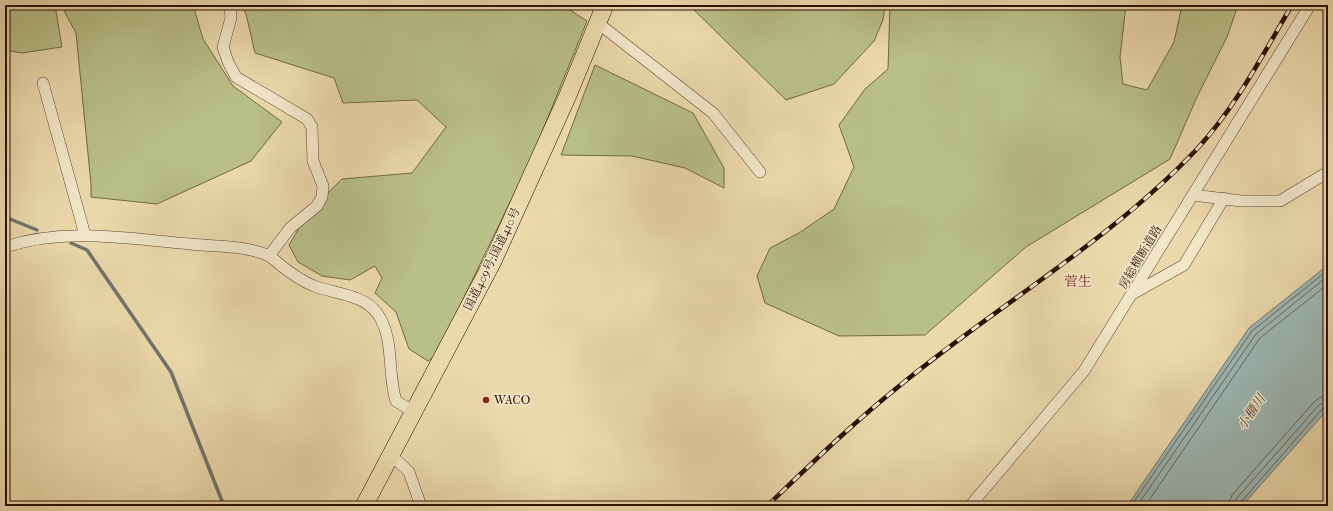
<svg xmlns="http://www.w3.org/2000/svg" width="1333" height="511" font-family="'IM FELL French Canon','Noto Serif JP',serif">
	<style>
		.green { fill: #b8bf89; stroke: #726744 }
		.water { fill: #9db7b5; stroke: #70746d }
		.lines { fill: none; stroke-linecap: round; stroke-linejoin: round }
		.shore { stroke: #64635a; stroke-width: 1 }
		.stream { stroke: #70746d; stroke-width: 3.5 }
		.minor-casing { stroke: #5c422b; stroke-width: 12 }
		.highway-casing { stroke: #2c0f00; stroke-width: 18 }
		.minor { stroke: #f2e6c9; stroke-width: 11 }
		.highway { stroke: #ebd9ac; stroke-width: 17 }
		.rail-casing { stroke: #2c0f00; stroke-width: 4.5 }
		.rail { stroke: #f2e6c9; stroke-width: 3; stroke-dasharray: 9; stroke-linecap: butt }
		.poi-dot { fill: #8f2418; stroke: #f2e6c9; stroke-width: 1.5 }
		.labels { text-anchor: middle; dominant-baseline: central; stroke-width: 3; stroke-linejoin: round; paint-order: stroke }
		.street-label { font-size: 12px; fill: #2c0f00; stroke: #f2e6c9 }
		.poi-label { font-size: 12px; fill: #2c0f00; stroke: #f2e6c9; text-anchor: start }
		.water-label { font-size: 13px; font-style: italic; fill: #544a3f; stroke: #f2e6c9 }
		.quarter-label { font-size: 14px; fill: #7a1f14; stroke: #f2e6c9 }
	</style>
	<rect width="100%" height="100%" fill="#ebd9ac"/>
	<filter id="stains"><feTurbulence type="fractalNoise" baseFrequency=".005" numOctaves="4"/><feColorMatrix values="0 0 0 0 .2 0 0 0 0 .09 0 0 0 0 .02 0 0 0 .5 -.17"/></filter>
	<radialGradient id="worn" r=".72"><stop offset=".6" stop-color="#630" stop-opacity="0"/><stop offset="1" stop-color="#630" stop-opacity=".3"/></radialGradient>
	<!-- green -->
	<g class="green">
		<polygon points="5,5 55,5 62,47 22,53 5,50"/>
		<polygon points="61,5 193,5 203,39 233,86 282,122 251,161 157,204 91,197 91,184 76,33"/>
		<polygon points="241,5 562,5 587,21 531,159 436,355 428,361 409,349 396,312 375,293 382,278 375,266 350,280 322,276 298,262 289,245 299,228 298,222 342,179 412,173 446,127 417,100 343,103 334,78 255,53 246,14"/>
		<polygon points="689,5 885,5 883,20 874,41 834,84 786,100"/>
		<polygon points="890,5 1126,5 1120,57 1123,84 1147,90 1174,42 1182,5 1238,5 1227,37 1197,97 1170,159 1026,247 925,335 839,336 765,303 757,276 770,248 799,233 834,209 854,167 839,125 865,89 888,69"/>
		<polygon points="595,65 693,113 724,168 724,188 685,168 632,156 561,155"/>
	</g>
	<!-- water -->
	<polygon class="water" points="1328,265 1328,409 1242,506 1127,506 1249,328"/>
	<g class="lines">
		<!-- shore -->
		<g class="shore">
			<polyline points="1131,506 1252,331 1328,270"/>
			<polyline points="1137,506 1256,334 1328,276"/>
			<polyline points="1145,506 1260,338 1328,284"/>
			<polyline points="1228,506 1232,495 1315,401 1321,397 1328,395"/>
			<polyline points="1234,506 1237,498 1319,405 1328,401"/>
			<polyline points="1239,506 1241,502 1323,408 1328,406"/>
		</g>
		<!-- stream -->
		<g class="stream">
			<polyline points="5,217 37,230"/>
			<polyline points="71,243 87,250 171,372 224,506"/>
		</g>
		<defs>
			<g id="minor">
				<polyline points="230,5 231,18 223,47 228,62 236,77 307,119 312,127 313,161 323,186 322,197 317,206 290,228 269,256"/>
				<polyline points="598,23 713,113 760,172"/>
				<polyline points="43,83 85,235"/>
				<polyline points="1193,195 1241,201 1280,201 1328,172"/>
				<path d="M5 247C66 227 129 239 191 244 216 247 246 245 269 256 274 259 279 264 283 267 293 275 302 281 314 286 335 294 363 294 377 313 395 338 387 373 396 401L414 412"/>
				<polyline points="1134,293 1184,265 1224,198"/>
				<polyline points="391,455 409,472 421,506"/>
				<polyline points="970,506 1084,371 1310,5"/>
			</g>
			<polyline id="highway" points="364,506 493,261 568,95 605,5"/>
		</defs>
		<!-- minor casing -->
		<use href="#minor" class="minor-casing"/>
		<!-- highway casing -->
		<use href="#highway" class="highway-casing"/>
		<!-- minor -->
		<use href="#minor" class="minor"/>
		<!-- highway -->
		<use href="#highway" class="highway"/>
		<defs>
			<path id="rail" d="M767 506C810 465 852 424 898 387 996 306 1109 242 1197 149 1236 107 1263 54 1292 5"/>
		</defs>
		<!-- rail casing -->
		<use href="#rail" class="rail-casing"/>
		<!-- rail -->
		<use href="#rail" class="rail"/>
	</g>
	<!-- markers -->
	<circle class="poi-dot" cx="486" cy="400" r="4"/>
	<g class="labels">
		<!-- street labels -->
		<g class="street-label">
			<text transform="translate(1140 257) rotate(-59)">房総横断道路</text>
			<text transform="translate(492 259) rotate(-64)">国道409号;国道410号</text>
		</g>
		<!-- poi labels -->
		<g class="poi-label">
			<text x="494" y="400">WACO</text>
		</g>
		<!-- water labels -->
		<g class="water-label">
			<text transform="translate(1251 412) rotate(-56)">小櫃川</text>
		</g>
		<!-- quarter labels -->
		<g class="quarter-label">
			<text x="1078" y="281">菅生</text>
		</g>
	</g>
	<!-- margin -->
	<rect width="1333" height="511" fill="none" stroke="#ebd9ac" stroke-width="20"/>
	<rect x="6" y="6" width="1321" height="499" fill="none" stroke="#2c0f00" stroke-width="2"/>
	<rect x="10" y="10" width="1313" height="491" fill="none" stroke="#2c0f00"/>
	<rect width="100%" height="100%" filter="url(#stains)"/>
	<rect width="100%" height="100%" fill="url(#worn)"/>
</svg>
